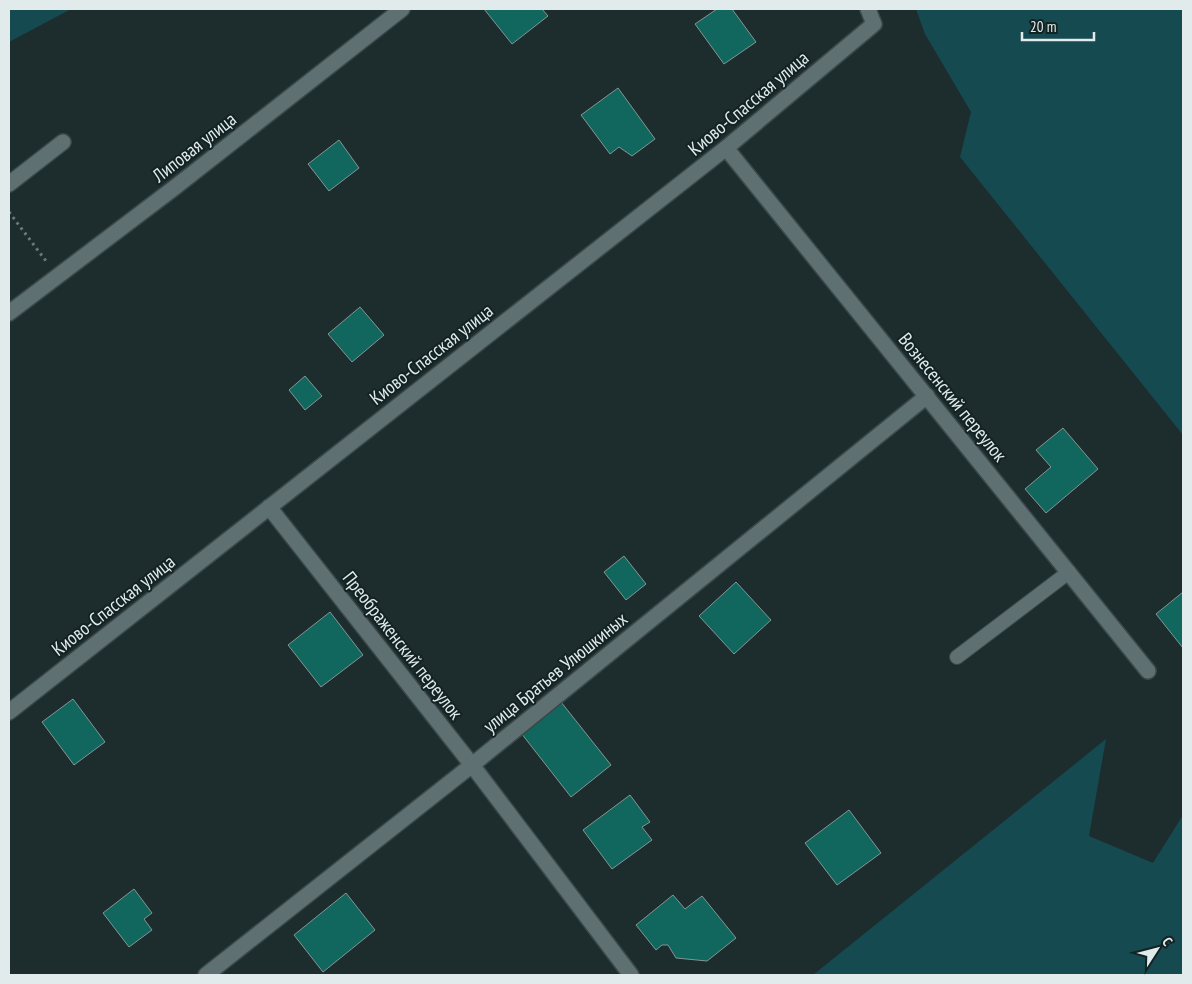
<svg xmlns="http://www.w3.org/2000/svg" width="1192" height="984" font-family="'PT Sans Narrow',sans-serif">
	<style>
		.green { fill: #154a50 }
		.building { fill: #11665e; stroke: #849693 }
		.lines { fill: none; stroke-linecap: round; stroke-linejoin: round }
		.lane-casing { stroke: #3b4849; stroke-width: 16 }
		.street-casing { stroke: #3b4849; stroke-width: 18 }
		.path { stroke: #6c7a7b; stroke-width: 3; stroke-dasharray: 2.5 4; stroke-linecap: butt }
		.lane { stroke: #5e7071; stroke-width: 14 }
		.street { stroke: #5e7071; stroke-width: 15 }
		.labels { text-anchor: middle; dominant-baseline: central; stroke-width: 4; stroke-linejoin: round; paint-order: stroke }
		.street-label { font-size: 19px; fill: #e1ebec; stroke: #132324 }
	</style>
	<rect width="100%" height="100%" fill="#1d2d2e"/>
	<!-- green -->
	<g class="green">
		<polygon points="9,9 71,9 9,42"/>
		<polygon points="916,9 1183,9 1183,435 960,157 971,112 925,34"/>
		<polygon points="1106,739 1089,836 1153,863 1183,815 1183,975 813,975"/>
	</g>
	<!-- building -->
	<g class="building">
		<polygon points="484,9 542,9 548,16 512,44"/>
		<polygon points="717,9 732,9 756,42 724,64 695,24"/>
		<polygon points="618,88 655,139 632,156 619,147 610,154 581,115"/>
		<polygon points="339,140 359,168 329,191 308,164"/>
		<polygon points="360,307 384,335 352,362 328,334"/>
		<polygon points="305,376 322,396 305,410 289,390"/>
		<polygon points="1063,428 1098,469 1046,513 1025,489 1051,467 1036,450"/>
		<polygon points="624,556 646,584 626,600 604,572"/>
		<polygon points="736,582 771,620 734,654 699,616"/>
		<polygon points="1183,592 1183,648 1156,614"/>
		<polygon points="330,612 363,655 321,687 288,645"/>
		<polygon points="73,699 105,742 74,765 42,722"/>
		<polygon points="561,702 611,765 571,797 521,733"/>
		<polygon points="630,795 650,822 642,827 652,840 612,869 583,830"/>
		<polygon points="849,810 881,853 837,885 805,843"/>
		<polygon points="134,889 152,913 144,919 152,930 129,947 103,913"/>
		<polygon points="346,893 375,930 323,972 294,935"/>
		<polygon points="673,895 685,909 702,896 736,938 707,961 676,958 668,945 662,945 656,950 636,925"/>
	</g>
	<g class="lines">
		<defs>
			<polyline id="lane" points="957,657 1069,572"/>
			<g id="street">
				<polyline points="726,148 1148,671"/>
				<polyline points="9,184 63,142"/>
				<polyline points="9,313 174,188 402,9"/>
				<polyline points="269,507 472,765 631,975"/>
				<polyline points="9,712 726,148 874,24 868,9"/>
				<polyline points="206,975 472,765 927,396"/>
			</g>
		</defs>
		<!-- lane casing -->
		<use href="#lane" class="lane-casing"/>
		<!-- street casing -->
		<use href="#street" class="street-casing"/>
		<!-- path -->
		<polyline class="path" points="9,212 46,261"/>
		<!-- lane -->
		<use href="#lane" class="lane"/>
		<!-- street -->
		<use href="#street" class="street"/>
	</g>
	<g class="labels">
		<!-- street labels -->
		<g class="street-label">
			<text transform="translate(748 103) rotate(-40)">Киово-Спасская улица</text>
			<text transform="translate(194 147) rotate(-38)">Липовая улица</text>
			<text transform="translate(431 354) rotate(-38)">Киово-Спасская улица</text>
			<text transform="translate(953 397) rotate(51)">Вознесенский переулок</text>
			<text transform="translate(113 605) rotate(-38)">Киово-Спасская улица</text>
			<text transform="translate(403 645) rotate(52)">Преображенский переулок</text>
			<text transform="translate(555 672) rotate(-39)">улица Братьев Улюшкиных</text>
		</g>
	</g>
	<!-- border -->
	<rect width="1192" height="984" fill="none" stroke="#e1ebec" stroke-width="20"/>
	<!-- north arrow -->
	<g transform="translate(1157 949) rotate(54)" stroke="#132324" stroke-width="4" paint-order="stroke">
	<path d="M0-4L9 19L0 12L-9 19Z" fill="#e1ebec"/>
	<text y="-8" font-size="14" font-weight="bold" text-anchor="middle" fill="#e1ebec">С</text>
	</g>
	<!-- scale -->
	<path d="M1022 32v8h72v-8" fill="none" stroke="#e1ebec" stroke-width="2.5"/>
	<text x="1030" y="32" font-size="15" fill="#e1ebec" stroke="#132324" stroke-width="4" paint-order="stroke">20 m</text>
</svg>
